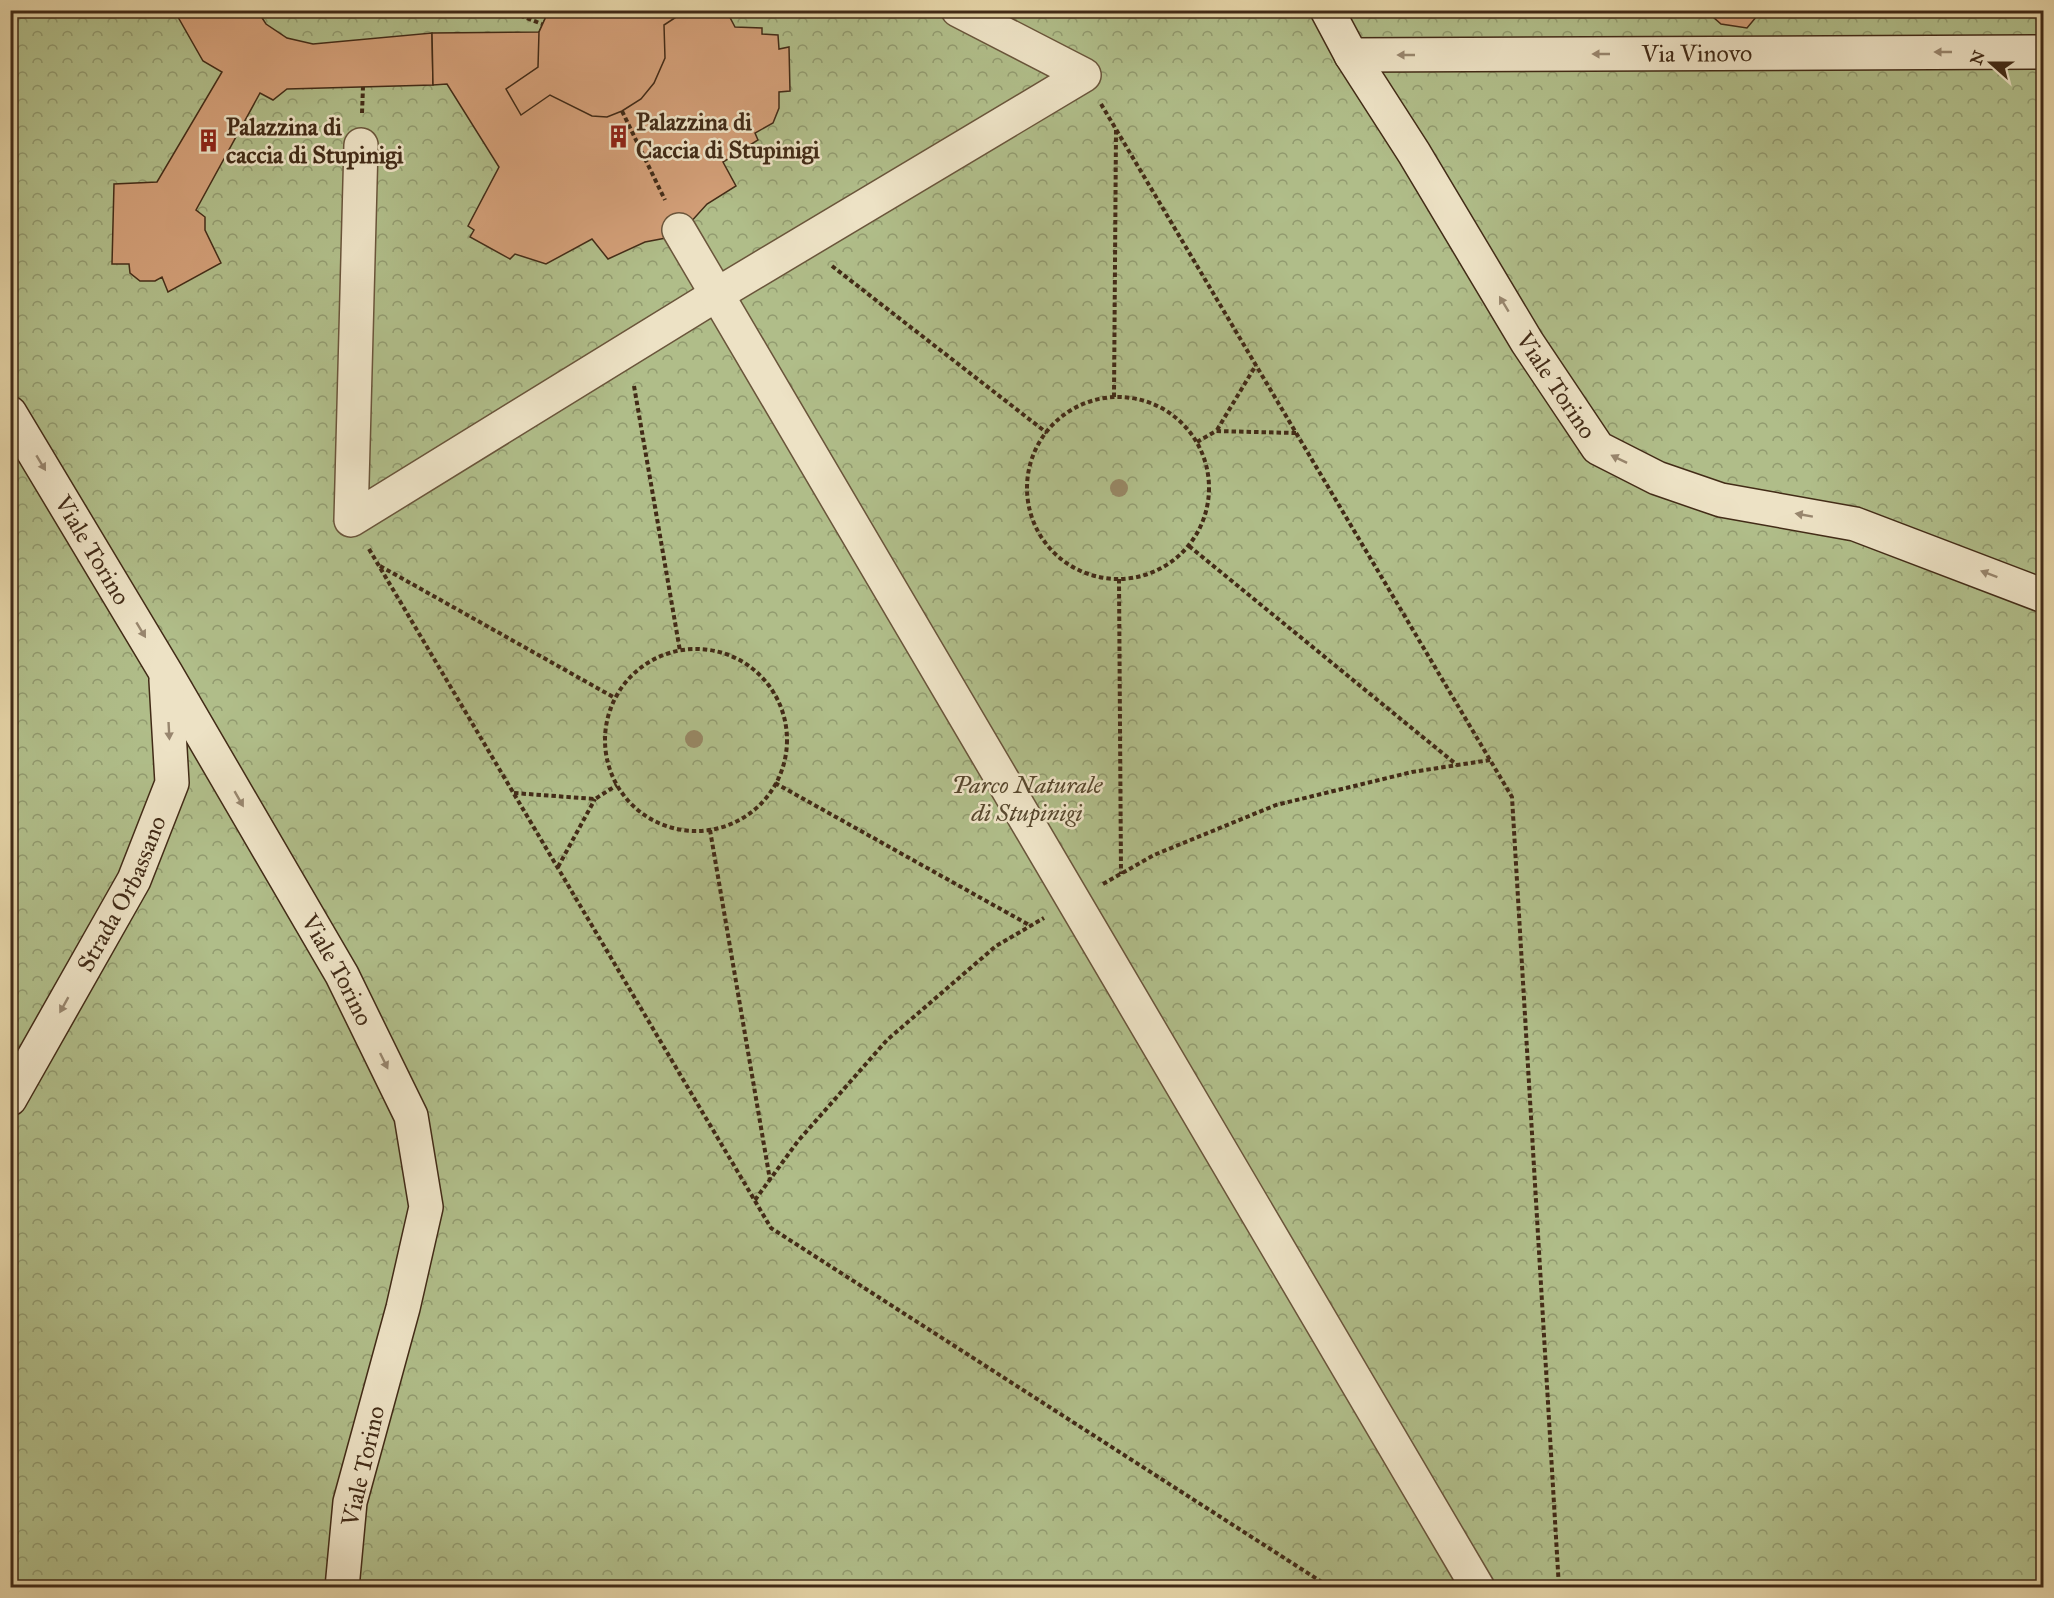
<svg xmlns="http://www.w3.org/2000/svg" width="2054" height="1598" font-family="'IM FELL Great Primer',serif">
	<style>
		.park { fill: url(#park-crowns); stroke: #797450; stroke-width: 1.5 }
		.building { fill: #d39f78; stroke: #422b17; stroke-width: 1.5 }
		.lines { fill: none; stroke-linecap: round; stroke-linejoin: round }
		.street-casing { stroke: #6a553b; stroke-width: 36 }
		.secondary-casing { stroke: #422b17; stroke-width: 36 }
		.path { stroke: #422b17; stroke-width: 4; stroke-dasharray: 4.5 3; stroke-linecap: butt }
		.street { stroke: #ede2c5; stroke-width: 33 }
		.secondary { stroke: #ede2c5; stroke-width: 33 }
		.tree { fill: #978764 }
		.oneway { fill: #98866e }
		.labels { text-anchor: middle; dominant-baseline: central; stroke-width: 5; stroke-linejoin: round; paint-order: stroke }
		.street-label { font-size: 24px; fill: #422b17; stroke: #ede2c5 }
		.poi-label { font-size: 24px; font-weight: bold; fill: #422b17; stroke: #ede2c5; text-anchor: start }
		.park-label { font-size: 24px; font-style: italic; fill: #58482e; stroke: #ede2c5 }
	</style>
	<defs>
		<pattern id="park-crowns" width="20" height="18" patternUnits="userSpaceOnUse" patternTransform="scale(1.5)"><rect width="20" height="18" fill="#b0bd89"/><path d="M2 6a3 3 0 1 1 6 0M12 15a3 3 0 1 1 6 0" fill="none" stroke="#919a6f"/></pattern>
	</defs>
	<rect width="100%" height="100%" fill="#e4d3a6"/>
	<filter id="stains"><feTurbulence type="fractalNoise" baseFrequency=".00333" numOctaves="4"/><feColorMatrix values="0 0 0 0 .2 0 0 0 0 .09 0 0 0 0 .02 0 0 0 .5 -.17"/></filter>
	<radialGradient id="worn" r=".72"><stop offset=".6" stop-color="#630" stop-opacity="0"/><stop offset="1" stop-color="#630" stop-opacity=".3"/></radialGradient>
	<!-- park -->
	<rect class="park" x="11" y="11" width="2032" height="1576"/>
	<!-- building -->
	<g class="building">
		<polygon points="174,10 257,10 266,24 287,38 313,44 432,33 433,85 287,89 273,100 260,93 196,210 205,217 205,230 221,263 168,292 162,277 155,281 140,281 130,273 129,264 112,264 114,184 157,182 222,72 203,61"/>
		<polygon points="549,10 726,10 735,27 762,28 762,34 778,35 779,49 789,47 790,91 779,92 779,108 773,123 755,133 758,140 723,162 736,186 707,204 689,224 666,238 645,242 608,259 592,239 546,264 515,254 510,259 470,237 474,230 468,226 499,167 447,84 433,85 432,33 539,32"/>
		<polygon points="549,10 687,10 664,25 665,58 654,83 641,99 622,111 607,117 592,116 550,95 521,115 506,89 538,67 539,32"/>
		<polygon points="1705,10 1762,10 1747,28 1721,24"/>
	</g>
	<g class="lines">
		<defs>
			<g id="street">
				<polyline points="361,145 351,520 716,295 1084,75 958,10"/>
				<polyline points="679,230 1478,1588"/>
			</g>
			<g id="secondary">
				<path id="s1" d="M1327 10 1351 55 1414 153 1527 342 1598 448 1657 478 1721 500 1855 524 2044 596"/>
				<path id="s2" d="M1351 55 2044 52"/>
				<path id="s3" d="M10 413 166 673 342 975 411 1116 426 1207 403 1308 350 1502 342 1588"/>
				<path id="s4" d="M10 1099 134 880 172 783 166 680"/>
			</g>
		</defs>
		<!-- street casing -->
		<use href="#street" class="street-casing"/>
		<!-- secondary casing -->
		<use href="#secondary" class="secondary-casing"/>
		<!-- path -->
		<g class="path">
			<polyline points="328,10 339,10"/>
			<polyline points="506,10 542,24"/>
			<polyline points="1101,104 1512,797 1559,1588"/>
			<polyline points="622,111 665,200"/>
			<polyline points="362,113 363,87"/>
			<polyline points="832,266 1047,433"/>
			<polyline points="634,386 680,651"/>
			<polyline points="1114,397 1116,130"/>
			<circle cx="1118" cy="488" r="91"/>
			<polyline points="1217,430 1256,365"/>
			<polyline points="1197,442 1216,431 1296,433"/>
			<polyline points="1189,546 1457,765"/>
			<polyline points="369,549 771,1228 1331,1588"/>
			<polyline points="380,566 615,698"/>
			<polyline points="1119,579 1121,874"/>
			<circle cx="696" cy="740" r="91"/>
			<polyline points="775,783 1031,926"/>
			<polyline points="514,793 595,799 617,785"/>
			<polyline points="710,830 770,1180"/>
			<polyline points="558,867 595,799"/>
			<polyline points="1103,884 1154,855 1276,805 1412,772 1490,760"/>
			<polyline points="755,1200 798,1141 887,1040 996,946 1044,918"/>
		</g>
		<!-- street -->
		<use href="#street" class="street"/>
		<!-- secondary -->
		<use href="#secondary" class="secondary"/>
	</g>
	<!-- trees -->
	<g class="tree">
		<circle cx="1119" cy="488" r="9"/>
		<circle cx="694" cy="739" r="9"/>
	</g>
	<!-- one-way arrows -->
	<defs><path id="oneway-solid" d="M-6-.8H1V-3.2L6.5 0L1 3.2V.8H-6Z" transform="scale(1.5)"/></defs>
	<g class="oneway">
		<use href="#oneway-solid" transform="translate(1943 52) rotate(180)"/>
		<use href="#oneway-solid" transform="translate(1601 54) rotate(180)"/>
		<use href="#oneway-solid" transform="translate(1406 55) rotate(180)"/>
		<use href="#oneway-solid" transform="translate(1504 304) rotate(-121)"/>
		<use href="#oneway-solid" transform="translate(1619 459) rotate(-154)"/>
		<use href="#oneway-solid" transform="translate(41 463) rotate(59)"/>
		<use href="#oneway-solid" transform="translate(1804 515) rotate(-170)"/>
		<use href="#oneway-solid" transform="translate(1989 574) rotate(-159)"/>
		<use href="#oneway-solid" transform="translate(141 630) rotate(59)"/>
		<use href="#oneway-solid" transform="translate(169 731) rotate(87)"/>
		<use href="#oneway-solid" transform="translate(239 799) rotate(60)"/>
		<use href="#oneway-solid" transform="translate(64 1005) rotate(119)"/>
		<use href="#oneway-solid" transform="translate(384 1061) rotate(64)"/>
	</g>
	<!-- icons -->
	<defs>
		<symbol id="building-bare" viewBox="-9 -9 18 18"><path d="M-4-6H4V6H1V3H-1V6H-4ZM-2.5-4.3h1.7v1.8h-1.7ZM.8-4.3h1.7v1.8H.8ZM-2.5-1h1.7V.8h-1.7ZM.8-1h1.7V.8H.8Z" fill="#8f2418" stroke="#ede2c5" stroke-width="2.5" paint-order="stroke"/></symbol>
	</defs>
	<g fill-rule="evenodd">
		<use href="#building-bare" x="602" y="120" width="33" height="33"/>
		<use href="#building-bare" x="192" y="124" width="33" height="33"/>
	</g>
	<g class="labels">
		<!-- street labels -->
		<g class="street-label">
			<text stroke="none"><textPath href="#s2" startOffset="346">Via Vinovo</textPath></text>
			<text stroke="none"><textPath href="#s1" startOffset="440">Viale Torino</textPath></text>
			<text stroke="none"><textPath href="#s3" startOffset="160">Viale Torino</textPath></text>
			<text stroke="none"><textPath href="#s4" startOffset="234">Strada Orbassano</textPath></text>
			<text stroke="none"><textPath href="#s3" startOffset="646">Viale Torino</textPath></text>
			<text transform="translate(363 1466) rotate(-77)">Viale Torino</text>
		</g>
		<!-- poi labels -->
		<g class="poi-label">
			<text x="636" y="122">Palazzina di<tspan x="636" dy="28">Caccia di Stupinigi</tspan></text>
			<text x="226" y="127">Palazzina di<tspan x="226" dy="28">caccia di Stupinigi</tspan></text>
		</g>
		<!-- park labels -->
		<g class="park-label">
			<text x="1027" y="785">Parco Naturale<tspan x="1027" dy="28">di Stupinigi</tspan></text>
		</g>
	</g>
	<!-- margin -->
	<rect width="2054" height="1598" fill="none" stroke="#e4d3a6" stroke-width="36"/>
	<rect x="12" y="12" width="2030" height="1574" fill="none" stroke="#422b17" stroke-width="3"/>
	<rect x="18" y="18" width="2018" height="1562" fill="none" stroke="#422b17" stroke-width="1.5"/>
	<!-- north arrow -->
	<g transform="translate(1991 63) rotate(291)" stroke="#ede2c5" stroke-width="4.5" paint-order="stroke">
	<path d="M0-4.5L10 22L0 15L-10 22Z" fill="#422b17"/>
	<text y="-9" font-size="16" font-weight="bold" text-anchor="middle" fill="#422b17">N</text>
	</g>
	<rect width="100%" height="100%" filter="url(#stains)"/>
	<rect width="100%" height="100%" fill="url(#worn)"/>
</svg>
